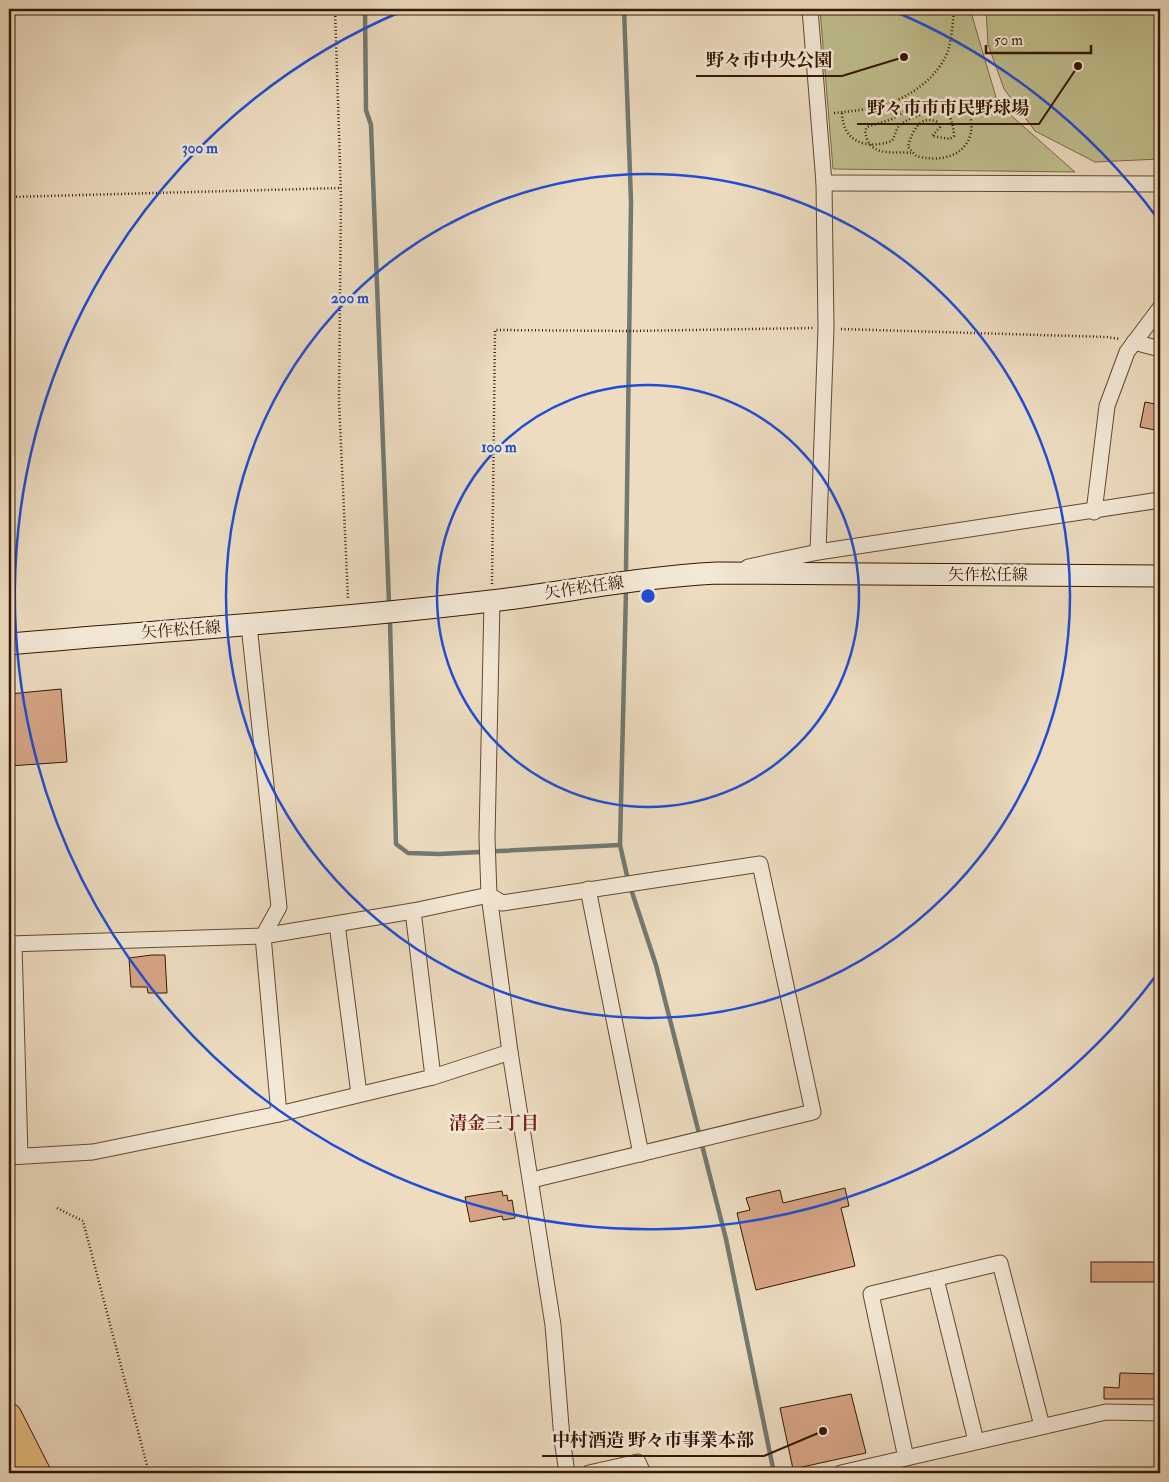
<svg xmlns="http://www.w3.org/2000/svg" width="1169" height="1482" font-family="'IM FELL Double Pica','Noto Serif JP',serif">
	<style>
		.green { fill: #c0be8d; stroke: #7b6a48 }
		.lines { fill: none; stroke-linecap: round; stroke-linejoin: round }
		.stream { stroke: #727970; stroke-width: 4.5 }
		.building { fill: #d6a585; stroke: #361703 }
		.minor-casing { stroke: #644832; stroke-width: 17 }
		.secondary-casing { stroke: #361703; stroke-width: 23 }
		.trunk-casing { stroke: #361703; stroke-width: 27 }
		.path { stroke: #361703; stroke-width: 2.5; stroke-dasharray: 1 2.5; stroke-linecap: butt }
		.minor { stroke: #f3e8d6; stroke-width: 15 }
		.secondary { stroke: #f3e8d6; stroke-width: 21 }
		.trunk { stroke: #e6be80; stroke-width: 25 }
		.ring { fill: none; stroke: #1d4ed8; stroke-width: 2.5 }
		.labels { text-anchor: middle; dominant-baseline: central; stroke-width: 5; stroke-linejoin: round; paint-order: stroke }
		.street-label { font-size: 16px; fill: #361703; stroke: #f3e8d6 }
		.neighbourhood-label { font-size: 18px; font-weight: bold; fill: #7a1f14; stroke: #f3e8d6 }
		.centre { fill: #1d4ed8; stroke: #f3e8d6; stroke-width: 2.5 }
		.ring-label { font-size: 15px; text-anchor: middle; font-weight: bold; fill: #1d4ed8; stroke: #f3e8d6; stroke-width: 5; stroke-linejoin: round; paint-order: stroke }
		.leader { fill: none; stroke: #361703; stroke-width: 2 }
		.callout-dot { fill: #361703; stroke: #f3e8d6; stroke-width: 2 }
		.callout-label { font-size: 18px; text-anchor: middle; font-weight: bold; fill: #361703; stroke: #f3e8d6; stroke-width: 5; stroke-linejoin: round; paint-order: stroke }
	</style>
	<rect width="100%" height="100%" fill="#eddcc0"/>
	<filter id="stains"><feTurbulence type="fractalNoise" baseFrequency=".004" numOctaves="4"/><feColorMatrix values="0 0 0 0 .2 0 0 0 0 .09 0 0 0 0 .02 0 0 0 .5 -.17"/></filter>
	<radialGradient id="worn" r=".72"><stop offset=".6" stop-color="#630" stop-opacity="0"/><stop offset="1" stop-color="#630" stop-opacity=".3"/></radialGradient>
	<!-- green -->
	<g class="green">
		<polygon points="820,9 970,9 998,104 1075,172 833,169"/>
		<polygon points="986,9 1160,9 1160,159 1095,162 1035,131 1004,89 988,44"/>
	</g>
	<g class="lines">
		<!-- stream -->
		<g class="stream">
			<polyline points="365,9 366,110 371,125 389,603"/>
			<polyline points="624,9 631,201 626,569"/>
			<polyline points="626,591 620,845 628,880 656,965 726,1239 774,1473"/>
			<polyline points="390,622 396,844 408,853 439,854 620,845"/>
		</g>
	</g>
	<!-- building -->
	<g class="building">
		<polygon points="1145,402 1160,405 1160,431 1140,427"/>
		<polygon points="61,689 67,762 9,766 9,694"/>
		<polygon points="152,955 165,955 167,993 148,993 147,987 131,987 129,958"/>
		<polygon points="845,1188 849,1206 841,1208 855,1266 756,1290 737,1213 750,1210 746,1198 780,1190 783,1203"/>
		<polygon points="502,1191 503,1196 507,1195 508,1201 512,1200 515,1218 503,1220 502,1216 470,1222 465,1197"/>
		<rect x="1091" y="1262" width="65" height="20"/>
		<polygon points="1120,1373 1160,1374 1160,1399 1104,1399 1104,1387 1119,1388"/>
		<polygon points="851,1394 866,1453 793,1469 780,1408"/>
	</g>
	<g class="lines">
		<defs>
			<g id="minor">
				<polyline points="824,183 1160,184"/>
				<polyline points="1134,342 1160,349"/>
				<polyline points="1094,512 1107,406 1127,352 1160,308"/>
				<polyline points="818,552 1160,500"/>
				<polyline points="748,567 818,552 826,328 824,183 810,9"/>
				<polyline points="492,601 487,838 489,895 510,1052 553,1325 562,1439 567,1473"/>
				<polyline points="249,625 279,907 263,936 279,1114 433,1077 510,1052"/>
				<polyline points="588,889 641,1154"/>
				<polyline points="337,924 359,1094"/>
				<polyline points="9,944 263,936 413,911"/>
				<polyline points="14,944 20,1156"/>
				<polyline points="433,1077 413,911 489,895 502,903 760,864 813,1112 532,1180"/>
				<polyline points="9,1157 93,1152 279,1114"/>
				<polyline points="936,1279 976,1441"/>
				<polyline points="906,1458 871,1294 1000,1263 1042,1426"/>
				<polyline points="589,1473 638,1462 643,1473"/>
				<polyline points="841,1473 1106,1412 1160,1413"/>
			</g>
			<path id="secondary" d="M9 644C170 630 331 620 491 601 567 592 641 577 717 573L1160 576"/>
			<g id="trunk">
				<polyline points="9,1416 38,1473"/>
				<polyline points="9,1461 15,1473"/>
			</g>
		</defs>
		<!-- minor casing -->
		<use href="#minor" class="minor-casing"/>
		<!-- secondary casing -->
		<use href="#secondary" class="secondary-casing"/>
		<!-- trunk casing -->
		<use href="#trunk" class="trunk-casing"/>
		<!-- path -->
		<g class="path">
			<polyline points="335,9 341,196 339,401 348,599"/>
			<path d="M910 108 892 119 867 127 865 131C869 158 892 151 911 153"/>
			<path d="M834 113C873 109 899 106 929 79 937 71 947 58 949 47 952 35 953 21 954 9"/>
			<path d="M842 113C843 142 866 150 892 141 895 136 896 129 899 126 903 121 914 117 920 115 943 108 952 108 954 136L950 139 932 136 940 127 939 123C921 112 911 133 908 147L916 156C953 166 983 145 967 106"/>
			<polyline points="9,197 340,188"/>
			<polyline points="841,329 1107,337 1120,339"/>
			<polyline points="492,584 495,330 632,331 813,328"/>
			<polyline points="57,1208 83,1221 149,1473"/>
		</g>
		<!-- minor -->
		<use href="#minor" class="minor"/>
		<!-- secondary -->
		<use href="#secondary" class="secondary"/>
		<!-- trunk -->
		<use href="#trunk" class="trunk"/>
	</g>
	<!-- distance rings -->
	<g class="ring">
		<circle cx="648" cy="596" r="211"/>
		<circle cx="648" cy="596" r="422"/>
		<path d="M1158 973A634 634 0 1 1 405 10M891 10A634 634 0 0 1 1158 219"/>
	</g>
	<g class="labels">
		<!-- street labels -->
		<g class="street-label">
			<text x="988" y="575">矢作松任線</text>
			<text transform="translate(584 588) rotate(-8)">矢作松任線</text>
			<text transform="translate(181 630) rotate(-4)">矢作松任線</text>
		</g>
		<!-- neighbourhood labels -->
		<g class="neighbourhood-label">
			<text x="494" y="1123">清金三丁目</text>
		</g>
	</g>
	<circle cx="648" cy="596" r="8" class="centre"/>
	<g class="ring-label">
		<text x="200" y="153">300 m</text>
		<text x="350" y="303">200 m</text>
		<text x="499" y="452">100 m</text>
	</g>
	<!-- callouts -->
	<path class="leader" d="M904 57L842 76H696M1078 66L1039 124H857M823 1431L764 1456H542"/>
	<g class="callout-dot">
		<circle cx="904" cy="57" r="5"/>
		<circle cx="1078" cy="66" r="5"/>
		<circle cx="823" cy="1431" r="5"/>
	</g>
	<g class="callout-label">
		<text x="769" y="66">野々市中央公園</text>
		<text x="948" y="114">野々市市市民野球場</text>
		<text x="653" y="1446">中村酒造 野々市事業本部</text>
	</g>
	<!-- margin -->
	<rect width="1169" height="1482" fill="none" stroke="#eddcc0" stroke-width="30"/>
	<rect x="10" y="10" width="1149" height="1462" fill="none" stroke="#361703" stroke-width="2.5"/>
	<rect x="15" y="15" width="1139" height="1452" fill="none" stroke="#361703"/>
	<!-- scale -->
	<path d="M986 45v8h105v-8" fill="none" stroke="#361703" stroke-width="2.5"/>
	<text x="994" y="45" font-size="15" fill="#361703" stroke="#f3e8d6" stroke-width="4" paint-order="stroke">50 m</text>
	<rect width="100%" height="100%" filter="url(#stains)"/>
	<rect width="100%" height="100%" fill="url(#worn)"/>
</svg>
